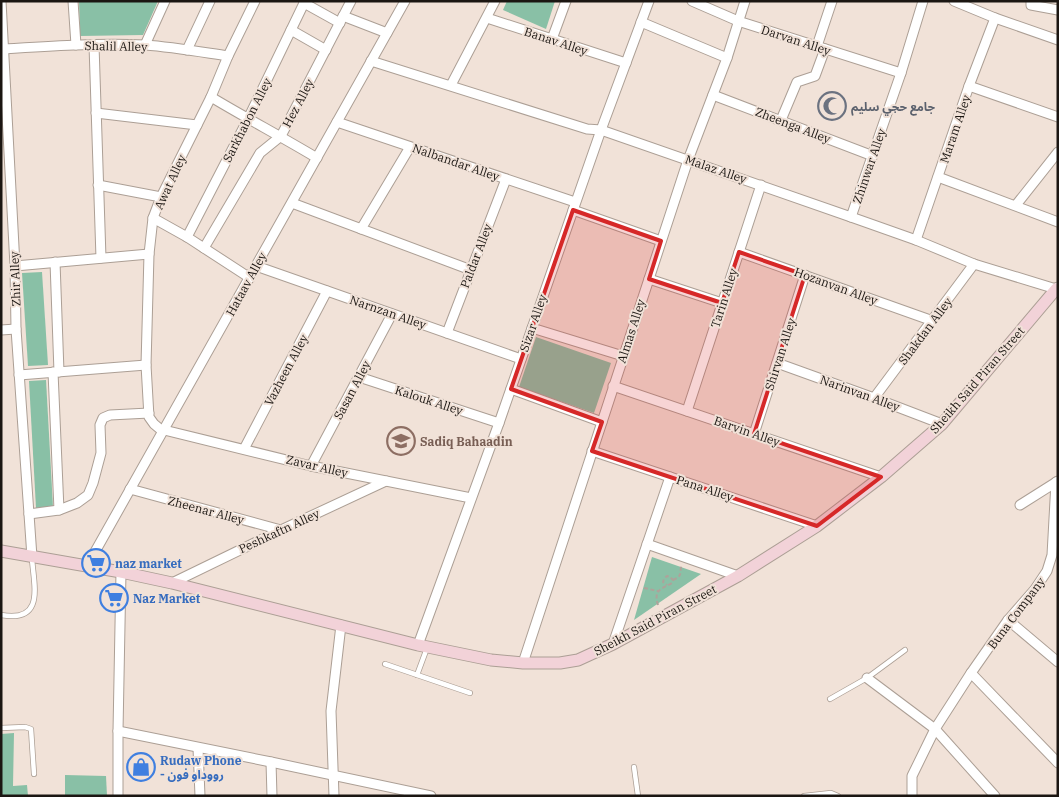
<svg xmlns="http://www.w3.org/2000/svg" width="1059" height="797" font-family="'IBM Plex Serif','Noto Sans Arabic',serif">
	<style>
		.green { fill: #89c0a6 }
		.lines { fill: none; stroke-linecap: round; stroke-linejoin: round }
		.lane-casing { stroke: #ac9f95; stroke-width: 6 }
		.street-casing { stroke: #ac9f95; stroke-width: 11 }
		.secondary-casing { stroke: #ac9f95; stroke-width: 13 }
		.path { stroke: #aea29a; stroke-width: 2; stroke-dasharray: 4 2.5; stroke-linecap: butt }
		.lane { stroke: #fff; stroke-width: 4.5 }
		.street { stroke: #fff; stroke-width: 9 }
		.secondary { stroke: #f2d2d8; stroke-width: 11 }
		.marked { fill: #d62828; fill-opacity: 0.2; stroke: #d62828; stroke-width: 4; stroke-linejoin: round }
		.labels { text-anchor: middle; dominant-baseline: central; stroke-width: 4; stroke-linejoin: round; paint-order: stroke }
		.street-label { font-size: 12px; fill: #1b1612; stroke: #f1e2d8 }
		.worship-label { font-size: 12px; font-weight: bold; fill: #5b616d; stroke: #f1e2d8; text-anchor: start }
		.education-label { font-size: 12px; font-weight: bold; fill: #785e54; stroke: #f1e2d8; text-anchor: start }
		.shop-label { font-size: 12px; font-weight: bold; fill: #366cbe; stroke: #f1e2d8; text-anchor: start }
	</style>
	<rect width="100%" height="100%" fill="#f1e2d8"/>
	<!-- green -->
	<g class="green">
		<polygon points="79,1 158,1 143,35 80,36"/>
		<polygon points="507,1 555,1 546,29 503,10"/>
		<polygon points="42,272 48,365 28,366 22,273"/>
		<polygon points="536,337 611,363 594,413 519,387"/>
		<polygon points="46,380 53,507 36,508 29,381"/>
		<polygon points="652,557 701,574 634,620"/>
		<polygon points="14,733 13,786 27,785 28,796 1,796 1,734"/>
		<polygon points="65,775 106,776 107,796 65,796"/>
	</g>
	<g class="lines">
		<defs>
			<g id="lane">
				<path d="M1 615C45 623 34 586 32 559"/>
				<polyline points="385,664 470,693"/>
				<polyline points="417,675 427,648"/>
				<polyline points="830,699 867,678 905,650"/>
				<polyline points="1,728 25,727 31,729 34,774"/>
				<polyline points="634,767 638,796"/>
				<polyline points="804,796 831,793 838,796"/>
			</g>
			<g id="street">
				<polyline points="1,1 15,266 16,329 32,557"/>
				<polyline points="73,1 76,45"/>
				<polyline points="255,1 228,56 211,97 161,197 153,218 149,254 146,365 149,417 154,424 160,429 311,466 471,498"/>
				<polyline points="692,1 738,21 901,73"/>
				<polyline points="954,1 995,18 1058,40"/>
				<polyline points="1031,1 1031,5 1058,10"/>
				<polyline points="304,3 340,23"/>
				<polyline points="343,16 387,33"/>
				<polyline points="487,18 626,63"/>
				<polyline points="641,22 727,58"/>
				<polyline points="291,30 326,50"/>
				<polyline points="552,39 566,1"/>
				<polyline points="94,45 101,258"/>
				<polyline points="145,45 165,1"/>
				<polyline points="817,46 832,1"/>
				<path d="M3 49C50 46 98 43 145 45 173 47 201 52 228 56"/>
				<polyline points="187,50 210,1"/>
				<polyline points="371,61 587,129 601,130 851,217 916,240 974,264 1056,289 1058,287"/>
				<polyline points="451,85 495,1"/>
				<polyline points="969,86 1058,117"/>
				<polyline points="713,95 873,156"/>
				<path d="M211 97C246 118 282 137 317 158"/>
				<polyline points="96,113 197,125"/>
				<polyline points="781,120 797,82 815,76 825,49"/>
				<polyline points="337,122 575,202"/>
				<polyline points="938,177 1058,222"/>
				<polyline points="98,185 161,197"/>
				<polyline points="292,203 471,270"/>
				<polyline points="1016,205 1058,152"/>
				<polyline points="573,210 661,241"/>
				<polyline points="851,217 901,73 923,1"/>
				<polyline points="153,218 187,237 250,278"/>
				<polyline points="361,229 410,147"/>
				<polyline points="187,237 248,119 305,1"/>
				<polyline points="916,240 969,86 995,18"/>
				<polyline points="204,248 260,153 281,136 351,1"/>
				<polyline points="739,252 933,321"/>
				<polyline points="55,262 59,372"/>
				<polyline points="15,266 149,254"/>
				<polyline points="256,266 521,359"/>
				<polyline points="649,279 722,303"/>
				<polyline points="532,328 623,356"/>
				<polyline points="1,330 16,329"/>
				<polyline points="447,333 506,179"/>
				<polyline points="777,363 874,398 942,424"/>
				<polyline points="53,372 59,510"/>
				<polyline points="19,375 146,365"/>
				<polyline points="359,377 499,423"/>
				<polyline points="613,386 881,477"/>
				<polyline points="511,389 602,422"/>
				<polyline points="874,398 974,264"/>
				<polyline points="687,411 761,185"/>
				<polyline points="754,434 805,275"/>
				<polyline points="244,449 327,291"/>
				<polyline points="592,451 817,526"/>
				<polyline points="311,466 392,314"/>
				<polyline points="130,489 281,530"/>
				<polyline points="1020,505 1058,481"/>
				<polyline points="29,514 59,510 77,503 88,495 93,483 101,453 100,425 103,418 110,415 149,413"/>
				<polyline points="647,544 738,576"/>
				<polyline points="87,566 405,1"/>
				<polyline points="172,583 281,530 386,481"/>
				<polyline points="1008,620 1058,662"/>
				<polyline points="613,644 670,477"/>
				<polyline points="418,645 499,423 601,130 649,1"/>
				<polyline points="523,663 688,160 727,58 745,1"/>
				<polyline points="971,673 1058,763"/>
				<polyline points="867,678 935,729 995,796"/>
				<polyline points="118,731 271,762 431,796"/>
				<polyline points="198,748 200,796"/>
				<polyline points="271,762 272,796"/>
				<polyline points="118,796 118,731 121,572"/>
				<polyline points="334,796 331,711 341,625"/>
				<polyline points="912,796 912,776 935,729 971,673 1008,620 1035,589 1047,571 1052,555 1056,482"/>
			</g>
			<polyline id="secondary" points="1,551 121,572 172,583 418,645 491,660 523,663 560,663 578,660 613,644 738,576 817,526 881,477 942,424 1056,289 1058,290"/>
		</defs>
		<!-- lane casing -->
		<use href="#lane" class="lane-casing"/>
		<!-- street casing -->
		<use href="#street" class="street-casing"/>
		<!-- secondary casing -->
		<use href="#secondary" class="secondary-casing"/>
		<!-- path -->
		<g class="path">
			<path d="M673 580C682 576 680 574 681 566"/>
			<polyline points="644,588 658,591"/>
			<path d="M658 605C653 589 662 589 672 583L673 580 670 577 667 576 664 579 663 582 667 585"/>
		</g>
		<!-- lane -->
		<use href="#lane" class="lane"/>
		<!-- street -->
		<use href="#street" class="street"/>
		<!-- secondary -->
		<use href="#secondary" class="secondary"/>
	</g>
	<!-- marked area -->
	<path class="marked" d="M573 210 661 241 649 279 722 303 739 252 805 275 754 434 881 477 817 526 592 451 602 422 511 389Z"/>
	<!-- icons -->
	<defs>
		<symbol id="mosque-ring" viewBox="-11 -11 22 22"><circle r="9.5" fill="#f1e2d8" stroke="#6b7280" stroke-width="1.5"/><path d="M3.5-4.9A6 6 0 1 0 3.5 4.9A5 5 0 1 1 3.5-4.9Z" fill="#6b7280"/></symbol>
		<symbol id="school-ring" viewBox="-11 -11 22 22"><circle r="9.5" fill="#f1e2d8" stroke="#8d6e63" stroke-width="1.5"/><path d="M0-5L7-2L0 1L-7-2ZM-4 1L0 2.5L4 1V4Q0 6-4 4Z" fill="#8d6e63"/></symbol>
		<symbol id="supermarket-ring" viewBox="-11 -11 22 22"><circle r="9.5" fill="#f1e2d8" stroke="#3f7fe0" stroke-width="1.5"/><path d="M-6-5.5h2.5l.6 2H6L4.5 2H-2.5L-4.4-4H-6ZM-1.5 3.2a1.3 1.3 0 1 0 .1 0ZM3 3.2a1.3 1.3 0 1 0 .1 0Z" fill="#3f7fe0"/></symbol>
		<symbol id="shop-ring" viewBox="-11 -11 22 22"><circle r="9.5" fill="#f1e2d8" stroke="#3f7fe0" stroke-width="1.5"/><path d="M-5-2.5h2.3a2.7 3.5 0 0 1 5.4 0H5L5.5 6h-11ZM-1.5-2.5h3a1.5 2.3 0 0 0-3 0Z" fill="#3f7fe0"/></symbol>
	</defs>
	<g fill-rule="evenodd">
		<use href="#mosque-ring" x="816" y="90" width="32" height="32"/>
		<use href="#school-ring" x="385" y="425" width="32" height="32"/>
		<use href="#supermarket-ring" x="80" y="547" width="32" height="32"/>
		<use href="#supermarket-ring" x="98" y="582" width="32" height="32"/>
		<use href="#shop-ring" x="125" y="751" width="32" height="32"/>
	</g>
	<g class="labels">
		<!-- street labels -->
		<g class="street-label">
			<text transform="translate(796 40) rotate(18)">Darvan Alley</text>
			<text transform="translate(556 41) rotate(18)">Banav Alley</text>
			<text transform="translate(116 46) rotate(1)">Shalil Alley</text>
			<text transform="translate(298 103) rotate(-62)">Hez Alley</text>
			<text transform="translate(247 120) rotate(-63)">Sarkhabon Alley</text>
			<text transform="translate(793 125) rotate(21)">Zheenga Alley</text>
			<text transform="translate(955 129) rotate(-71)">Maram Alley</text>
			<text transform="translate(456 162) rotate(19)">Nalbandar Alley</text>
			<text transform="translate(869 166) rotate(-71)">Zhinwar Alley</text>
			<text transform="translate(716 169) rotate(19)">Malaz Alley</text>
			<text transform="translate(170 182) rotate(-65)">Awat Alley</text>
			<text transform="translate(476 256) rotate(-69)">Paldar Alley</text>
			<text transform="translate(15 279) rotate(-92)">Zhir Alley</text>
			<text transform="translate(246 284) rotate(-61)">Hataav Alley</text>
			<text transform="translate(836 286) rotate(20)">Hozanvan Alley</text>
			<text transform="translate(724 298) rotate(-72)">Tarin Alley</text>
			<text transform="translate(388 312) rotate(19)">Narnzan Alley</text>
			<text transform="translate(533 323) rotate(-71)">Sizar Alley</text>
			<text transform="translate(631 331) rotate(-72)">Almas Alley</text>
			<text transform="translate(925 331) rotate(-53)">Shakdan Alley</text>
			<text transform="translate(780 354) rotate(-72)">Shirvan Alley</text>
			<text transform="translate(286 370) rotate(-62)">Vazheen Alley</text>
			<text transform="translate(977 380) rotate(-49)">Sheikh Said Piran Street</text>
			<text transform="translate(352 390) rotate(-62)">Sasan Alley</text>
			<text transform="translate(860 393) rotate(20)">Narinvan Alley</text>
			<text transform="translate(429 400) rotate(18)">Kalouk Alley</text>
			<text transform="translate(747 431) rotate(19)">Barvin Alley</text>
			<text transform="translate(317 466) rotate(13)">Zavar Alley</text>
			<text transform="translate(705 488) rotate(18)">Pana Alley</text>
			<text transform="translate(206 510) rotate(15)">Zheenar Alley</text>
			<text transform="translate(279 531) rotate(-25)">Peshkaftn Alley</text>
			<text transform="translate(1016 613) rotate(-53)">Buna Company</text>
			<text transform="translate(655 620) rotate(-28)">Sheikh Said Piran Street</text>
		</g>
		<!-- worship labels -->
		<g class="worship-label">
			<text x="851" y="106">جامع حجي سليم</text>
		</g>
		<!-- education labels -->
		<g class="education-label">
			<text x="420" y="441">Sadiq Bahaadin</text>
		</g>
		<!-- shop labels -->
		<g class="shop-label">
			<text x="115" y="563">naz market</text>
			<text x="133" y="598">Naz Market</text>
			<text x="160" y="760">Rudaw Phone<tspan x="160" dy="14">- رووداو فون</tspan></text>
		</g>
	</g>
	<!-- border -->
	<rect width="1059" height="797" fill="none" stroke="#1b1612" stroke-width="5"/>
</svg>
